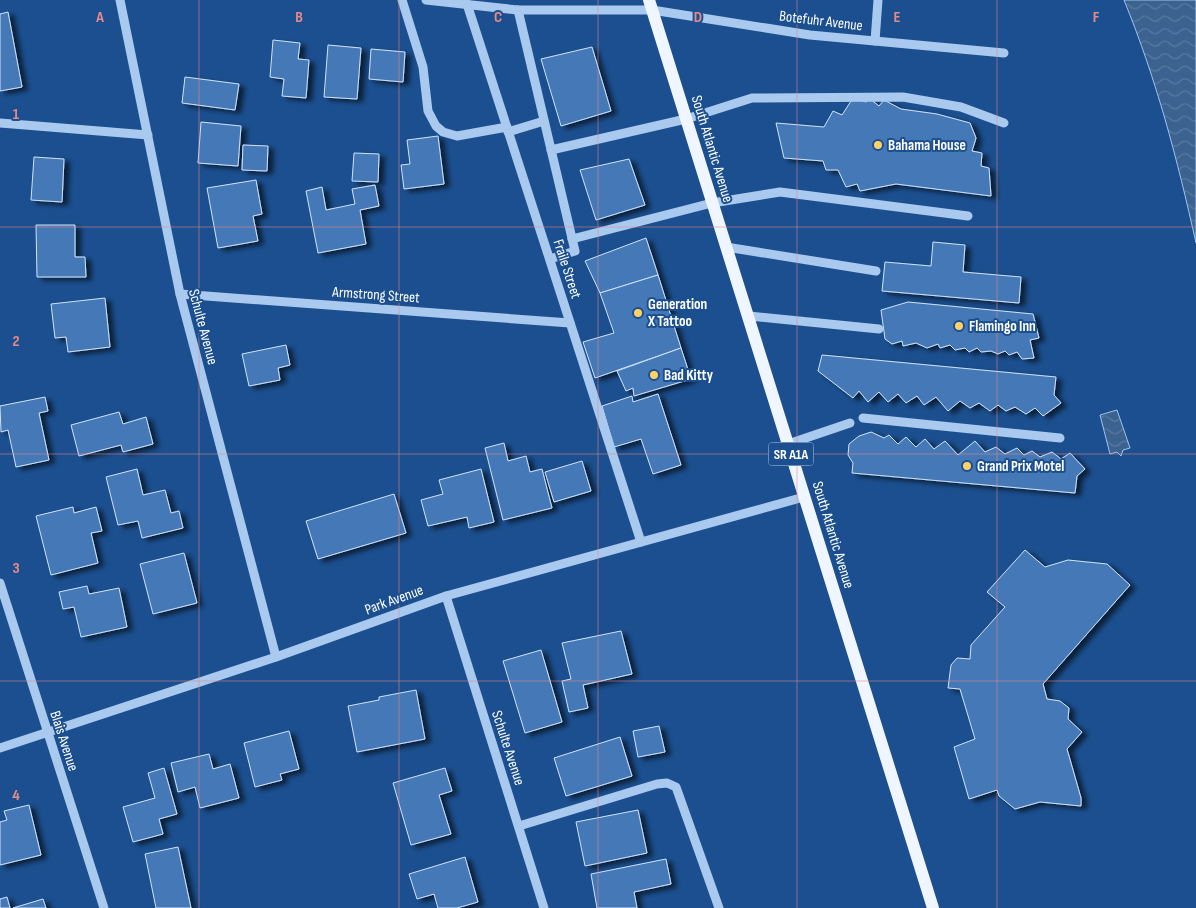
<svg xmlns="http://www.w3.org/2000/svg" width="1196" height="908" font-family="'Sofia Sans Condensed',sans-serif">
	<style>
		.water { fill: url(#water-waves); stroke: #9cc4f0 }
		.building { fill: #4478b7; stroke: #cfe3fa; filter: url(#shadow) }
		.lines { fill: none; stroke-linecap: round; stroke-linejoin: round }
		.minor { stroke: #a9c9ee; stroke-width: 9 }
		.major { stroke: #f0f6ff; stroke-width: 12 }
		.grid { fill: none; stroke: #e88989; stroke-width: 1; stroke-opacity: 0.55 }
		.poi-dot { fill: #ffd166; stroke: #1b4f8f; stroke-width: 2 }
		.labels { text-anchor: middle; dominant-baseline: central; stroke-width: 4; stroke-linejoin: round; paint-order: stroke }
		.shield { fill: #1b4f8f; stroke: #bbcadd; stroke-width: 1 }
		.shield-label { font-size: 14px; font-weight: bold; fill: #fff }
		.street-label { font-size: 15px; fill: #fff; stroke: #1b4f8f }
		.poi-label { font-size: 15px; font-weight: bold; fill: #fff; stroke: #1b4f8f; text-anchor: start }
		.grid-label { font-size: 16px; text-anchor: middle; font-weight: bold; fill: #e88989; stroke: #1b4f8f; stroke-width: 4; stroke-linejoin: round; paint-order: stroke }
	</style>
	<defs>
		<pattern id="water-waves" width="16" height="10" patternUnits="userSpaceOnUse" patternTransform="scale(1.25)"><rect width="16" height="10" fill="#3c6290"/><path d="M0 5q4-4 8 0t8 0" fill="none" stroke="#597aa1"/></pattern>
		<filter id="shadow"><feDropShadow dx="5.5" dy="3" stdDeviation="2.5" flood-color="#0009"/></filter>
	</defs>
	<rect width="100%" height="100%" fill="#1b4f8f"/>
	<!-- water -->
	<g class="water">
		<path d="M1124 0H1196V243C1177 158 1157 81 1124 0Z"/>
		<polygon points="1117,410 1130,448 1123,450 1121,456 1117,452 1110,454 1100,415"/>
	</g>
	<!-- building -->
	<g class="building">
		<polygon points="8,12 22,87 0,91 0,14"/>
		<polygon points="273,40 300,43 298,59 309,60 306,98 282,96 284,79 270,77"/>
		<polygon points="328,45 361,48 357,99 324,97"/>
		<polygon points="592,47 611,111 561,126 541,59"/>
		<polygon points="371,49 405,52 403,82 369,79"/>
		<polygon points="185,77 239,84 235,110 182,103"/>
		<polygon points="853,98 866,102 870,99 879,106 884,100 901,109 937,114 970,123 976,138 972,151 982,153 981,166 989,168 991,196 896,184 860,191 857,184 846,187 838,170 826,170 823,161 784,158 776,123 824,127 833,111 842,115"/>
		<polygon points="201,122 241,126 238,166 198,163"/>
		<polygon points="438,136 444,184 404,189 401,165 410,164 407,140"/>
		<polygon points="243,145 268,146 267,171 242,170"/>
		<polygon points="354,153 379,154 378,182 352,181"/>
		<polygon points="34,157 64,159 62,202 31,200"/>
		<polygon points="629,159 645,205 596,220 580,170"/>
		<polygon points="256,180 262,214 253,216 258,241 218,248 207,188"/>
		<polygon points="375,185 379,206 360,210 366,244 318,253 306,191 322,187 326,210 355,204 352,189"/>
		<polygon points="36,225 75,225 75,257 85,257 86,277 37,277"/>
		<polygon points="646,238 658,275 600,293 585,261"/>
		<polygon points="933,242 965,245 963,272 1021,277 1019,303 882,291 885,262 931,266"/>
		<polygon points="658,275 681,348 595,378 583,342 614,333 600,293"/>
		<polygon points="105,298 110,347 68,352 66,337 55,338 51,304"/>
		<polygon points="908,302 1033,314 1039,338 1030,340 1034,358 1022,359 1017,352 1009,355 1005,351 998,354 991,351 981,352 977,348 969,352 965,348 955,350 950,345 940,348 938,344 927,348 916,343 903,346 902,341 892,344 885,339 881,310"/>
		<polygon points="286,345 290,365 278,368 280,380 249,386 242,354"/>
		<polygon points="681,348 691,379 634,396 633,388 626,391 617,371"/>
		<polygon points="822,355 1056,377 1054,395 1061,403 1043,416 1035,408 1026,414 1015,407 1006,411 998,405 990,411 979,403 970,408 960,401 948,411 936,397 924,405 917,396 906,403 898,394 888,402 879,392 868,402 859,391 853,398 818,371"/>
		<polygon points="658,394 681,465 653,474 641,439 614,447 602,406 632,396 633,402"/>
		<polygon points="45,397 48,411 39,413 49,460 16,467 8,430 1,432 0,406"/>
		<polygon points="119,412 123,424 146,417 153,444 123,452 121,445 79,456 71,425"/>
		<polygon points="871,432 884,438 889,435 898,444 906,437 916,447 925,439 934,449 945,441 958,455 975,441 985,452 996,447 1005,454 1017,448 1024,455 1032,451 1040,457 1052,452 1061,459 1070,453 1085,469 1077,476 1075,493 852,473 853,463 848,455 849,444 859,436"/>
		<polygon points="504,443 508,461 526,456 530,472 542,469 552,508 503,520 485,448"/>
		<polygon points="582,461 591,491 554,502 545,472"/>
		<polygon points="137,469 143,495 165,490 171,513 179,511 183,528 142,538 138,521 118,525 106,477"/>
		<polygon points="481,469 494,522 469,528 467,517 428,526 421,500 443,494 439,480"/>
		<polygon points="394,494 406,533 318,559 306,521"/>
		<polygon points="73,507 74,513 96,507 102,531 91,533 98,563 51,575 36,516"/>
		<polygon points="1025,550 1045,567 1068,560 1107,564 1130,585 1043,684 1047,699 1060,701 1069,708 1068,719 1082,732 1067,749 1081,798 1081,806 1040,802 1015,809 999,796 997,790 969,799 954,747 975,739 960,689 948,688 951,665 957,658 970,659 971,645 1005,607 987,592"/>
		<polygon points="184,553 197,603 153,614 140,564"/>
		<polygon points="87,586 89,594 119,588 127,627 81,637 74,607 63,609 59,592"/>
		<polygon points="621,631 632,674 583,685 588,708 569,712 562,681 571,679 562,643"/>
		<polygon points="541,650 562,722 525,733 503,661"/>
		<polygon points="416,690 425,739 357,752 348,706 379,700 379,697"/>
		<polygon points="659,726 665,752 638,757 633,731"/>
		<polygon points="289,731 299,769 280,774 282,780 255,787 244,743"/>
		<polygon points="620,737 632,776 566,796 554,758"/>
		<polygon points="209,754 213,769 230,764 239,798 200,808 195,787 178,792 171,763"/>
		<polygon points="164,768 177,814 159,819 163,834 133,842 123,807 155,798 148,773"/>
		<polygon points="445,768 452,791 439,795 451,834 411,845 393,783"/>
		<polygon points="29,805 41,855 0,865 0,822 7,820 4,811"/>
		<polygon points="638,810 647,853 585,866 576,822"/>
		<polygon points="178,847 191,908 156,908 145,854"/>
		<polygon points="465,857 478,902 457,908 438,908 434,894 417,899 409,874"/>
		<polygon points="666,859 671,884 634,892 637,908 597,908 591,874"/>
		<polygon points="7,897 10,908 0,908 0,899"/>
		<polygon points="43,899 46,908 13,908"/>
	</g>
	<g class="lines">
		<!-- minor -->
		<g class="minor">
			<polyline points="120,0 180,294 276,657"/>
			<polyline points="402,0 423,67 428,111 436,126 443,132 457,136 507,127"/>
			<polyline points="426,0 518,10 652,10 810,35 1004,53"/>
			<polyline points="467,4 641,542"/>
			<polyline points="518,10 575,251 550,259"/>
			<polyline points="875,41 878,0"/>
			<polyline points="0,123 148,135"/>
			<polyline points="508,132 544,121"/>
			<polyline points="551,150 686,119 752,98 903,97 961,107 1004,123"/>
			<polyline points="572,239 712,203 780,192 968,216"/>
			<polyline points="726,247 876,271"/>
			<polyline points="180,294 570,323"/>
			<polyline points="749,316 879,329"/>
			<polyline points="863,418 1060,438"/>
			<polyline points="788,444 850,423"/>
			<polyline points="0,583 104,908"/>
			<polyline points="446,596 544,908"/>
			<polyline points="0,748 276,657 446,596 804,497"/>
			<polyline points="519,826 657,784 667,783 676,787 719,908"/>
		</g>
		<!-- major -->
		<polyline class="major" points="649,0 933,908"/>
	</g>
	<!-- grid -->
	<path class="grid" d="M199 0V908M399 0V908M598 0V908M797 0V908M997 0V908M0 227H1196M0 454H1196M0 681H1196"/>
	<!-- markers -->
	<g class="poi-dot">
		<circle cx="878" cy="145" r="5"/>
		<circle cx="638" cy="313" r="5"/>
		<circle cx="959" cy="326" r="5"/>
		<circle cx="654" cy="375" r="5"/>
		<circle cx="967" cy="466" r="5"/>
	</g>
	<g class="labels">
		<!-- shield labels -->
		<rect class="shield" x="768.5" y="442.5" width="45" height="23" rx="4"/>
		<g class="shield-label">
			<text x="791" y="454">SR A1A</text>
		</g>
		<!-- street labels -->
		<g class="street-label">
			<text transform="translate(821 21) rotate(7)">Botefuhr Avenue</text>
			<text transform="translate(712 149) rotate(73)">South Atlantic Avenue</text>
			<text transform="translate(567 269) rotate(72)">Fraile Street</text>
			<text transform="translate(376 295) rotate(4)">Armstrong Street</text>
			<text transform="translate(203 327) rotate(75)">Schulte Avenue</text>
			<text transform="translate(833 535) rotate(73)">South Atlantic Avenue</text>
			<text transform="translate(394 600) rotate(-20)">Park Avenue</text>
			<text transform="translate(64 741) rotate(72)">Blais Avenue</text>
			<text transform="translate(508 748) rotate(72)">Schulte Avenue</text>
		</g>
		<!-- poi labels -->
		<g class="poi-label">
			<text x="888" y="145">Bahama House</text>
			<text x="648" y="304">Generation<tspan x="648" dy="17">X Tattoo</tspan></text>
			<text x="969" y="326">Flamingo Inn</text>
			<text x="664" y="375">Bad Kitty</text>
			<text x="977" y="466">Grand Prix Motel</text>
		</g>
	</g>
	<g class="grid-label">
		<text x="100" y="22">A</text>
		<text x="299" y="22">B</text>
		<text x="498" y="22">C</text>
		<text x="698" y="22">D</text>
		<text x="897" y="22">E</text>
		<text x="1096" y="22">F</text>
		<text x="16" y="119">1</text>
		<text x="16" y="346">2</text>
		<text x="16" y="573">3</text>
		<text x="16" y="800">4</text>
	</g>
</svg>
